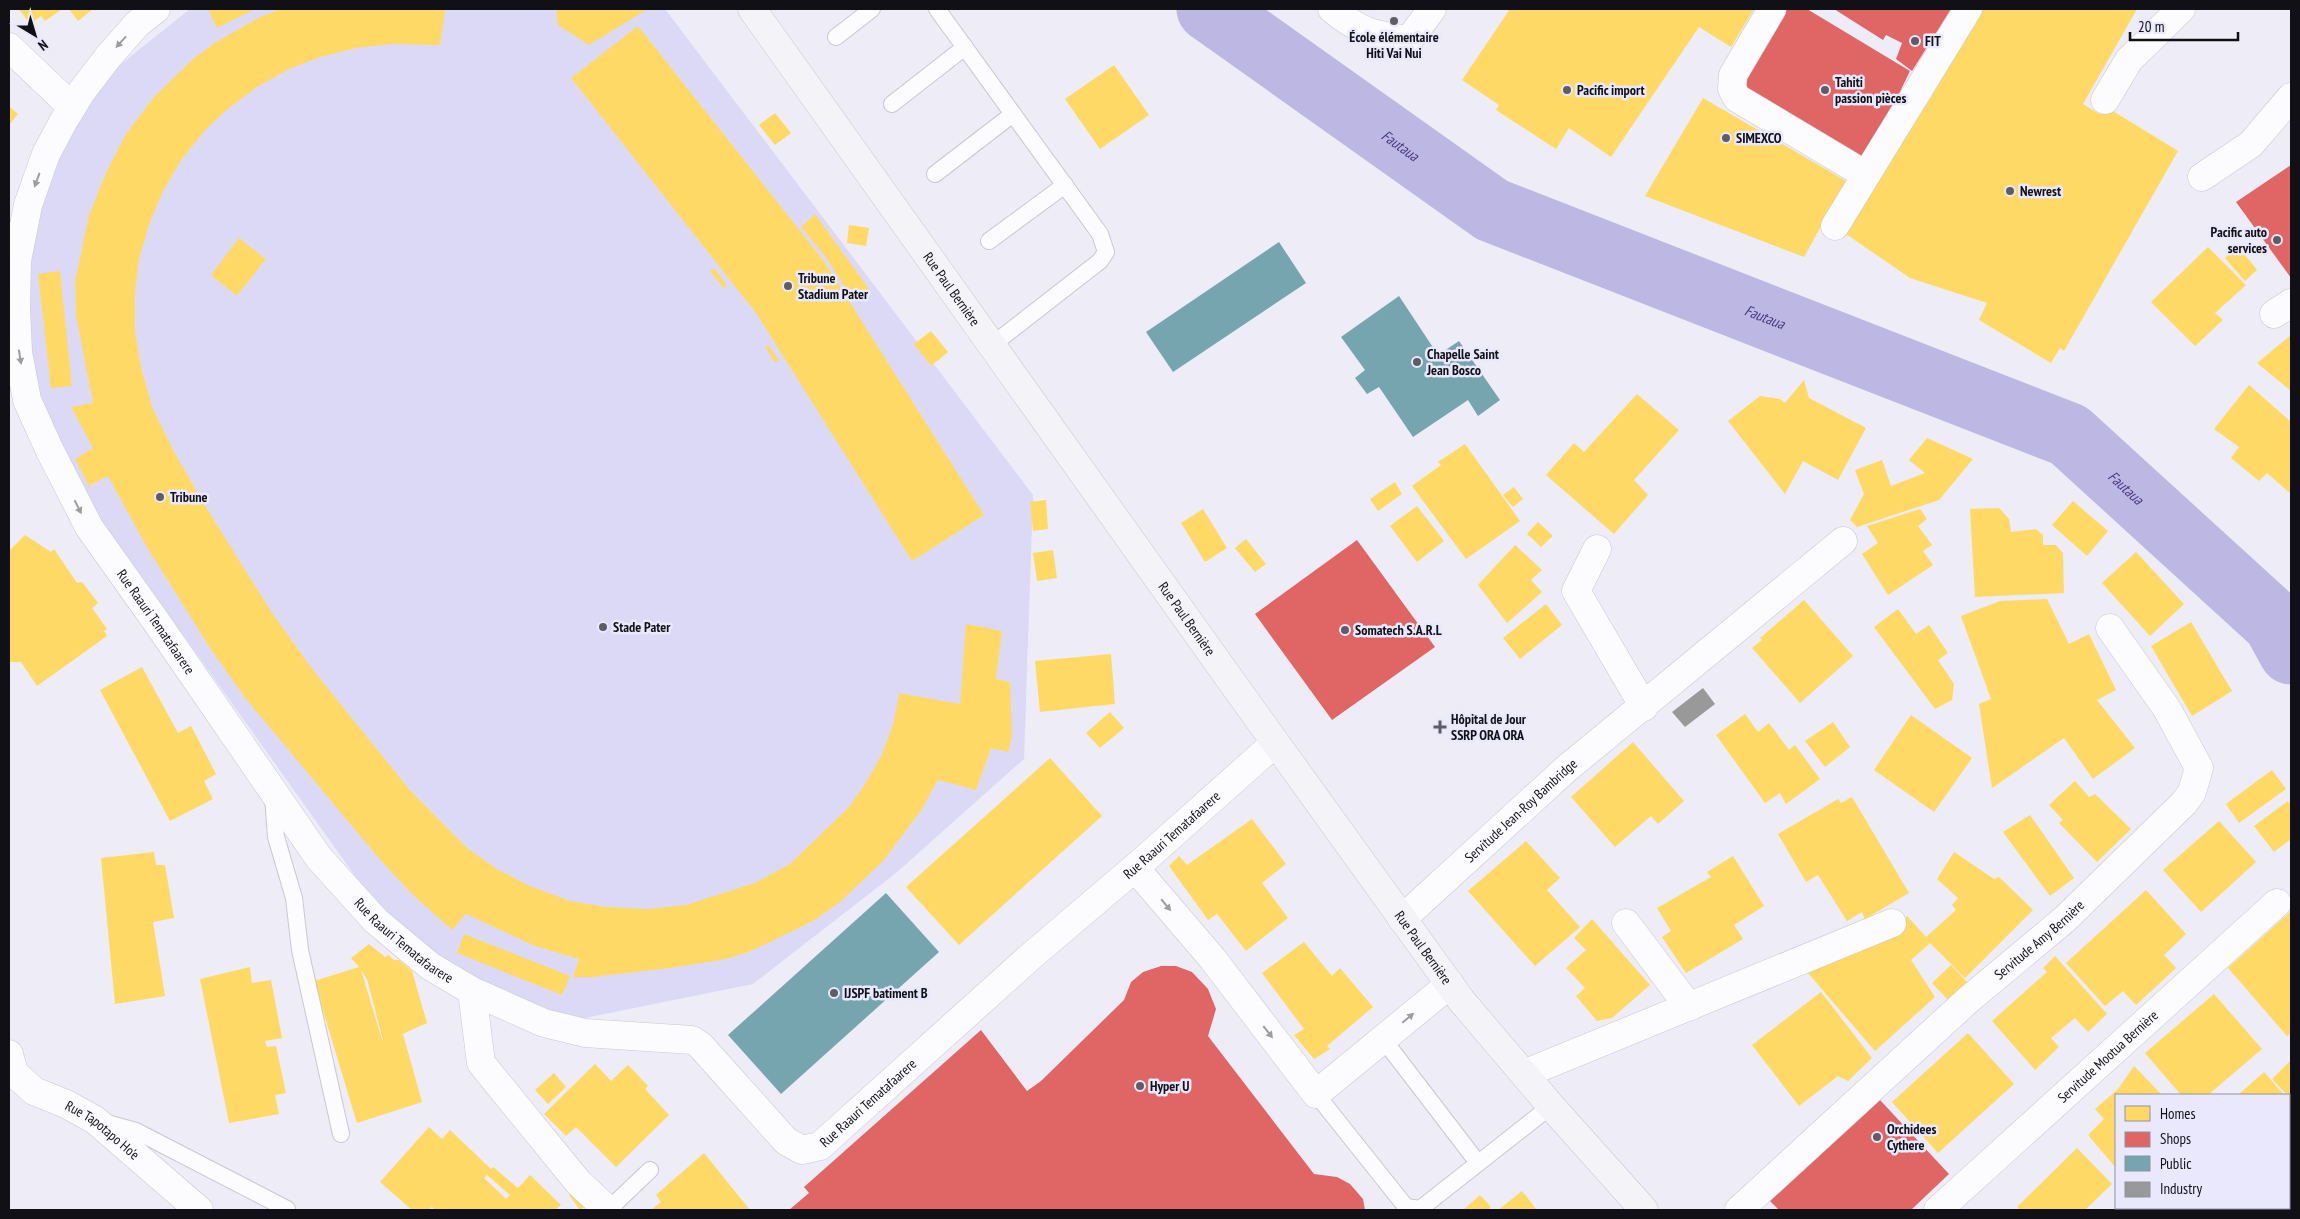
<svg xmlns="http://www.w3.org/2000/svg" width="2300" height="1219" font-family="'PT Sans Narrow',sans-serif">
	<style>
		.green { fill: #dcd9f7 }
		.homes { fill: #ffd966; fill-rule: evenodd }
		.shops { fill: #e06666 }
		.public { fill: #76a5af }
		.industry { fill: #999 }
		.lines { fill: none; stroke-linecap: round; stroke-linejoin: round }
		.river { stroke: #bdb7e3; stroke-width: 65 }
		.service-casing { stroke: #c9c8d0; stroke-width: 18 }
		.minor-casing { stroke: #c9c8d0; stroke-width: 29 }
		.secondary-casing { stroke: #c9c8d0; stroke-width: 29 }
		.service { stroke: #fcfcfe; stroke-width: 16 }
		.minor { stroke: #fcfcfe; stroke-width: 28 }
		.secondary { stroke: #f4f3f8; stroke-width: 28 }
		.oneway { fill: #9e9ea2 }
		.poi-dot { fill: #5e5d65; stroke: #e9e8fc; stroke-width: 2 }
		.labels { text-anchor: middle; dominant-baseline: central; stroke-width: 5; stroke-linejoin: round; paint-order: stroke }
		.poi-label { font-size: 14px; font-weight: bold; fill: #111017; stroke: #e9e8fc; text-anchor: start }
		.street-label { font-size: 14px; fill: #111017; stroke: #e9e8fc }
		.water-label { font-size: 15px; font-style: italic; fill: #493980; stroke: #e9e8fc }
	</style>
	<rect width="100%" height="100%" fill="#edecf7"/>
	<!-- green -->
	<polygon class="green" points="190,9 665,9 1033,495 1024,759 896,873 753,984 560,1023 456,978 380,911 53,452 20,331 28,244 49,156 111,72"/>
	<!-- homes -->
	<g class="homes">
		<polygon points="19,9 62,9 45,21 41,16 30,24"/>
		<polygon points="69,9 93,9 78,21"/>
		<polygon points="208,9 255,9 217,28"/>
		<polygon points="281,9 445,9 440,45 392,44 356,48 320,57 289,69 257,87 229,108 206,129 182,159 163,191 150,222 139,259 135,292 135,331 141,367 152,407 173,450 204,504 270,610 313,670 409,789 439,820 468,849 497,869 530,886 570,901 605,907 648,909 686,905 755,883 790,864 849,807 867,781 883,752 894,721 899,693 960,704 966,624 1002,631 996,679 1010,682 1012,736 1008,752 991,748 976,790 938,780 920,812 884,860 839,903 813,921 751,951 726,959 670,968 591,977 573,977 579,959 535,946 466,914 452,930 413,895 382,862 246,699 212,651 145,544 108,476 89,486 75,459 93,448 71,407 93,403 76,315 75,282 89,215 106,173 126,134 154,97 194,58 216,42 260,17"/>
		<polygon points="556,9 648,9 589,45 558,25"/>
		<polygon points="1510,9 1754,9 1731,47 1699,27 1611,157 1569,128 1556,149 1496,110 1499,105 1462,80"/>
		<polygon points="1982,9 2137,9 2083,104 2099,114 2105,106 2178,151 2064,351 2060,348 2051,363 1979,320 1987,303 1910,278 1843,232 1916,100 1926,106"/>
		<polygon points="638,26 823,260 984,515 912,561 756,313 571,78"/>
		<polygon points="1114,65 1149,115 1100,149 1065,99"/>
		<polygon points="1703,98 1846,181 1804,257 1645,196"/>
		<polygon points="9,106 18,114 9,125"/>
		<polygon points="775,113 791,133 775,145 759,125"/>
		<polygon points="815,214 869,289 853,300 825,256 801,227"/>
		<polygon points="849,225 869,228 866,246 847,243"/>
		<polygon points="239,238 266,259 237,296 211,275"/>
		<polygon points="2238,246 2257,270 2245,281 2225,258"/>
		<polygon points="2208,247 2246,285 2215,313 2223,320 2195,346 2151,302"/>
		<polygon points="714,268 727,285 723,288 710,271"/>
		<polygon points="60,271 72,386 51,388 38,274"/>
		<polygon points="931,331 948,352 931,366 914,344"/>
		<polygon points="2291,335 2291,391 2257,363"/>
		<polygon points="768,345 779,360 775,363 765,347"/>
		<polygon points="1804,380 1809,398 1866,428 1838,480 1803,461 1785,494 1728,421 1760,396 1780,399 1785,403"/>
		<polygon points="2249,385 2291,422 2291,494 2267,473 2259,481 2231,458 2239,447 2214,429"/>
		<polygon points="1637,394 1679,430 1634,480 1648,495 1614,534 1546,475 1574,443 1584,452"/>
		<polygon points="1927,438 1973,459 1939,500 1857,527 1850,520 1864,494 1855,470 1882,460 1891,486 1925,473 1909,460"/>
		<polygon points="1465,444 1520,521 1466,559 1412,486 1441,465 1438,462"/>
		<polygon points="1395,482 1402,494 1378,511 1370,499"/>
		<polygon points="1514,487 1523,499 1513,507 1503,495"/>
		<polygon points="1046,500 1048,529 1033,531 1030,502"/>
		<polygon points="2073,501 2108,531 2087,556 2052,525"/>
		<polygon points="1417,506 1444,541 1417,562 1390,526"/>
		<polygon points="1999,508 2009,519 2011,532 2036,529 2043,535 2043,545 2056,545 2063,553 2064,593 1975,597 1970,509"/>
		<polygon points="1203,509 1227,548 1205,562 1181,523"/>
		<polygon points="1920,509 1927,519 1918,526 1932,545 1923,551 1933,565 1888,595 1862,554 1878,543 1867,526"/>
		<polygon points="1538,522 1553,536 1541,547 1527,534"/>
		<polygon points="25,535 51,552 54,549 77,583 82,582 98,603 92,608 107,629 104,631 107,636 37,686 21,662 9,662 9,551"/>
		<polygon points="1246,539 1266,564 1255,572 1235,548"/>
		<polygon points="1515,545 1542,570 1531,580 1542,592 1507,623 1478,585"/>
		<polygon points="1053,550 1057,578 1037,581 1033,553"/>
		<polygon points="2136,552 2184,604 2150,636 2102,583"/>
		<polygon points="2047,599 2069,644 2089,634 2116,690 2097,700 2135,748 2093,779 2064,738 1992,788 1979,704 1991,699 1961,616 2000,601"/>
		<polygon points="1804,600 1853,656 1800,703 1752,648 1762,640 1760,638"/>
		<polygon points="1546,604 1562,625 1520,659 1503,638"/>
		<polygon points="1898,609 1916,634 1929,625 1948,653 1938,660 1954,684 1952,700 1935,709 1874,627"/>
		<polygon points="2191,622 2232,691 2192,716 2151,646"/>
		<polygon points="1111,654 1115,704 1040,712 1035,661"/>
		<polygon points="142,667 178,733 191,726 216,774 204,781 213,799 170,821 100,690"/>
		<polygon points="1110,712 1124,728 1100,748 1086,733"/>
		<polygon points="1745,714 1758,732 1769,723 1789,750 1795,745 1820,779 1786,804 1780,793 1765,803 1716,735"/>
		<polygon points="1911,715 1972,758 1934,812 1874,770"/>
		<polygon points="1833,722 1850,747 1825,767 1805,741"/>
		<polygon points="1633,742 1684,801 1658,824 1651,816 1615,847 1571,797"/>
		<polygon points="1050,758 1102,816 959,945 906,887"/>
		<polygon points="2272,770 2286,789 2239,823 2226,804"/>
		<polygon points="2075,781 2089,797 2095,794 2131,829 2097,862 2059,823 2063,820 2049,805"/>
		<polygon points="1852,797 1909,893 1865,919 1862,912 1847,921 1818,875 1806,882 1778,834 1838,799 1841,803"/>
		<polygon points="2288,801 2291,806 2291,839 2274,852 2254,826"/>
		<polygon points="2030,815 2074,878 2050,896 2003,832"/>
		<polygon points="1252,819 1286,864 1262,883 1288,918 1246,951 1217,914 1208,920 1169,866 1179,856 1187,865"/>
		<polygon points="2219,821 2256,862 2201,912 2163,870"/>
		<polygon points="1526,841 1560,878 1547,890 1580,927 1535,966 1468,891"/>
		<polygon points="154,852 156,865 165,865 174,918 153,922 165,996 115,1004 101,858"/>
		<polygon points="1954,852 1994,879 1999,877 2033,910 1965,978 1930,943 1911,960 1935,997 1875,1051 1808,973 1894,931 1907,916 1926,937 1956,910 1952,905 1958,898 1937,879"/>
		<polygon points="1733,856 1764,906 1734,925 1743,939 1686,973 1662,937 1671,931 1657,908 1711,877 1707,872"/>
		<polygon points="2146,890 2186,934 2164,955 2176,968 2136,1005 2123,991 2105,1006 2066,963"/>
		<polygon points="2291,911 2291,1033 2287,1036 2228,968"/>
		<polygon points="1592,919 1650,985 1612,1018 1597,1021 1576,996 1585,988 1566,968 1586,950 1574,938"/>
		<polygon points="464,934 570,976 562,995 457,953"/>
		<polygon points="1304,942 1332,976 1340,968 1373,1007 1327,1046 1330,1049 1314,1059 1294,1035 1304,1029 1262,973"/>
		<path d="M369 944 385 957 388 955 394 960H399L412 971 427 1023 398 1036 403 1034 422 1102 357 1123 314 981 359 967 351 958ZM361 970 367 979 383 1040H382Z"/>
		<polygon points="2055,956 2107,1014 2088,1032 2075,1018 2051,1038 2059,1047 2035,1070 1992,1021 2047,972 2043,968"/>
		<polygon points="1951,965 1970,985 1951,1003 1932,983"/>
		<polygon points="250,967 252,983 271,980 282,1038 265,1041 267,1047 276,1046 286,1093 275,1095 279,1114 229,1123 200,979"/>
		<polygon points="1821,992 1872,1058 1848,1081 1838,1076 1799,1106 1752,1045"/>
		<polygon points="2214,994 2262,1049 2208,1095 2181,1095 2145,1053"/>
		<polygon points="1968,1033 2014,1084 1938,1153 1892,1102"/>
		<polygon points="2291,1060 2291,1099 2272,1079"/>
		<polygon points="595,1064 611,1081 628,1065 648,1086 645,1089 669,1115 616,1167 576,1127 566,1136 544,1114"/>
		<polygon points="2134,1066 2162,1095 2116,1095 2116,1168 2088,1135 2104,1119 2095,1109 2118,1089"/>
		<polygon points="2264,1072 2284,1095 2238,1095"/>
		<polygon points="554,1073 566,1087 548,1104 535,1090"/>
		<polygon points="2289,1100 2291,1103 2291,1144 2289,1146"/>
		<path d="M429 1127 442 1139 450 1130 491 1169 493 1167 518 1188 530 1175 561 1205 555 1210H435L432 1207 428 1210H412L380 1182ZM487 1175 510 1195 506 1199 484 1178Z"/>
		<polygon points="2077,1148 2112,1184 2085,1210 2020,1210 2017,1207"/>
		<polygon points="704,1153 750,1210 651,1210 661,1202 656,1195"/>
		<polygon points="580,1187 592,1201 580,1210 569,1195"/>
		<polygon points="1522,1191 1537,1210 1498,1210"/>
		<polygon points="1480,1195 1491,1207 1488,1210 1463,1210"/>
		<polygon points="2135,1208 2190,1208 2192,1210 2132,1210"/>
	</g>
	<!-- shops -->
	<g class="shops">
		<polygon points="1786,9 1807,9 1910,71 1897,98 1862,157 1736,83"/>
		<polygon points="1834,9 1951,9 1912,71 1896,59 1902,43 1886,35 1883,40"/>
		<polygon points="2291,165 2291,278 2236,202"/>
		<polygon points="1357,540 1435,647 1332,720 1255,614"/>
		<polygon points="1161,966 1176,966 1192,972 1208,989 1216,1009 1208,1036 1314,1174 1337,1177 1350,1184 1363,1199 1365,1210 789,1210 809,1193 804,1187 981,1030 1027,1091 1041,1081 1124,1000 1131,982 1143,972"/>
		<polygon points="1880,1100 1949,1174 1911,1210 1779,1210 1770,1201"/>
	</g>
	<!-- public -->
	<g class="public">
		<polygon points="1279,242 1306,283 1173,372 1146,332"/>
		<polygon points="1399,296 1438,355 1459,341 1500,400 1478,416 1468,400 1413,437 1379,387 1367,394 1355,378 1365,370 1341,337"/>
		<polygon points="886,893 939,952 781,1094 728,1035"/>
	</g>
	<!-- industry -->
	<polygon class="industry" points="1703,688 1715,704 1685,727 1672,712"/>
	<g class="lines">
		<!-- river -->
		<path class="river" id="s1" d="M1209 9 1492 210 2069 435 2275 623 2291 652"/>
		<defs>
			<g id="service">
				<polyline points="937,9 1100,234 1106,252 1100,261 992,345"/>
				<polyline points="836,37 872,9"/>
				<polyline points="892,104 965,47"/>
				<polyline points="935,174 1013,114"/>
				<polyline points="989,241 1065,185"/>
				<polyline points="273,796 276,837 294,898 300,950 341,1134"/>
				<polyline points="1383,1039 1478,1163"/>
				<polyline points="1316,1094 1406,1207 1420,1209 1551,1106"/>
				<polyline points="103,1122 136,1131 287,1209"/>
				<polyline points="608,1210 650,1170"/>
			</g>
			<g id="minor">
				<path id="s2" d="M156 9 137 24 108 57 82 91 63 122 46 154 28 205 17 261 16 308 18 352 27 400 49 449 89 527 160 627 319 858 376 921 430 966 472 991 544 1023 585 1033 692 1040 700 1045 786 1141 802 1150 820 1146 1030 957 1137 866 1275 743"/>
				<path d="M1332 9C1360 32 1373 35 1409 40L1432 9"/>
				<polyline points="1772,9 1733,75 1732,89 1737,98 1866,175"/>
				<polyline points="9,47 72,107"/>
				<polyline points="2105,100 2129,60 2181,9"/>
				<polyline points="2202,177 2251,144 2291,97"/>
				<polyline points="1835,226 1968,9"/>
				<polyline points="2274,314 2291,303"/>
				<polyline points="1597,549 1576,591 1644,707"/>
				<polyline points="1135,868 1212,958 1316,1094 1450,984"/>
				<path id="s3" d="M1402 919 1566 769 1843 541"/>
				<polyline points="1626,923 1689,1007"/>
				<polyline points="472,991 481,1063 578,1182 608,1210"/>
				<path id="s4" d="M9 1054 14 1073 34 1091 66 1104 95 1120 199 1210"/>
				<polyline points="1524,1074 1892,923"/>
				<polyline points="2289,1193 2291,1190"/>
				<path id="s5" d="M1739 1210 1968 1000 2065 919 2184 803 2192 792 2199 768 2167 709 2110 628"/>
				<path id="s6" d="M1938 1210 2277 903"/>
				<polyline points="2270,1210 2273,1208"/>
			</g>
			<g id="secondary">
				<path id="s7" d="M752 9 1234 685 1461 1000 1551 1106 1644 1210"/>
			</g>
		</defs>
		<!-- service casing -->
		<use href="#service" class="service-casing"/>
		<!-- minor casing -->
		<use href="#minor" class="minor-casing"/>
		<!-- secondary casing -->
		<use href="#secondary" class="secondary-casing"/>
		<!-- service -->
		<use href="#service" class="service"/>
		<!-- minor -->
		<use href="#minor" class="minor"/>
		<!-- secondary -->
		<use href="#secondary" class="secondary"/>
	</g>
	<!-- one-way arrows -->
	<defs><path id="oneway-solid" d="M-6-.8H1V-3.2L6.5 0L1 3.2V.8H-6Z" transform="scale(1.25)"/></defs>
	<g class="oneway">
		<use href="#oneway-solid" transform="translate(121 42) rotate(132)"/>
		<use href="#oneway-solid" transform="translate(37 180) rotate(110)"/>
		<use href="#oneway-solid" transform="translate(20 357) rotate(81)"/>
		<use href="#oneway-solid" transform="translate(78 507) rotate(63)"/>
		<use href="#oneway-solid" transform="translate(1166 905) rotate(50)"/>
		<use href="#oneway-solid" transform="translate(1408 1018) rotate(-40)"/>
		<use href="#oneway-solid" transform="translate(1268 1032) rotate(52)"/>
	</g>
	<!-- markers -->
	<g class="poi-dot">
		<circle cx="1394" cy="21" r="5"/>
		<circle cx="1915" cy="41" r="5"/>
		<circle cx="1567" cy="90" r="5"/>
		<circle cx="1825" cy="90" r="5"/>
		<circle cx="1726" cy="138" r="5"/>
		<circle cx="2010" cy="191" r="5"/>
		<circle cx="2277" cy="240" r="5"/>
		<circle cx="788" cy="286" r="5"/>
		<circle cx="1417" cy="362" r="5"/>
		<circle cx="160" cy="497" r="5"/>
		<circle cx="603" cy="627" r="5"/>
		<circle cx="1345" cy="630" r="5"/>
		<path d="M1437.5 719.5h5v5h5v5h-5v5h-5v-5h-5v-5h5z"/>
		<circle cx="834" cy="993" r="5"/>
		<circle cx="1140" cy="1086" r="5"/>
		<circle cx="1877" cy="1137" r="5"/>
	</g>
	<g class="labels">
		<!-- poi labels -->
		<g class="poi-label">
			<text x="1394" y="37" text-anchor="middle">École élémentaire<tspan x="1394" dy="16">Hiti Vai Nui</tspan></text>
			<text x="1925" y="41">FIT</text>
			<text x="1835" y="82">Tahiti<tspan x="1835" dy="16">passion pièces</tspan></text>
			<text x="1577" y="90">Pacific import</text>
			<text x="1736" y="138">SIMEXCO</text>
			<text x="2020" y="191">Newrest</text>
			<text x="2267" y="232" text-anchor="end">Pacific auto<tspan x="2267" dy="16">services</tspan></text>
			<text x="798" y="278">Tribune<tspan x="798" dy="16">Stadium Pater</tspan></text>
			<text x="1427" y="354">Chapelle Saint<tspan x="1427" dy="16">Jean Bosco</tspan></text>
			<text x="170" y="497">Tribune</text>
			<text x="613" y="627">Stade Pater</text>
			<text x="1355" y="630">Somatech S.A.R.L</text>
			<text x="1451" y="719">Hôpital de Jour<tspan x="1451" dy="16">SSRP ORA ORA</tspan></text>
			<text x="844" y="993">IJSPF batiment B</text>
			<text x="1150" y="1086">Hyper U</text>
			<text x="1887" y="1129">Orchidees<tspan x="1887" dy="16">Cythere</tspan></text>
		</g>
		<!-- street labels -->
		<g class="street-label">
			<text stroke="none"><textPath href="#s7" startOffset="344">Rue Paul Bernière</textPath></text>
			<text stroke="none"><textPath href="#s7" startOffset="749">Rue Paul Bernière</textPath></text>
			<text stroke="none"><textPath href="#s2" startOffset="692">Rue Raauri Tematafaarere</textPath></text>
			<text stroke="none"><textPath href="#s3" startOffset="161">Servitude Jean-Roy Bambridge</textPath></text>
			<text stroke="none"><textPath href="#s2" startOffset="2056">Rue Raauri Tematafaarere</textPath></text>
			<text stroke="none"><textPath href="#s2" startOffset="1098">Rue Raauri Tematafaarere</textPath></text>
			<text stroke="none"><textPath href="#s5" startOffset="404">Servitude Amy Bernière</textPath></text>
			<text stroke="none"><textPath href="#s7" startOffset="1154">Rue Paul Bernière</textPath></text>
			<text stroke="none"><textPath href="#s6" startOffset="229">Servitude Mootua Bernière</textPath></text>
			<text stroke="none"><textPath href="#s2" startOffset="1651">Rue Raauri Tematafaarere</textPath></text>
			<text stroke="none"><textPath href="#s4" startOffset="126">Rue Tapotapo Ho'e</textPath></text>
		</g>
		<!-- water labels -->
		<g class="water-label">
			<text stroke="none"><textPath href="#s1" startOffset="235">Fautaua</textPath></text>
			<text stroke="none"><textPath href="#s1" startOffset="640">Fautaua</textPath></text>
			<text stroke="none"><textPath href="#s1" startOffset="1044">Fautaua</textPath></text>
		</g>
	</g>
	<!-- border -->
	<rect width="2300" height="1219" fill="none" stroke="#111017" stroke-width="20"/>
	<!-- legend -->
	<rect x="2115" y="1094" width="175" height="115" fill="#e9e8fc" stroke="#9392a0"/>
	<rect x="2125" y="1106" width="25" height="15" fill="#ffd966" stroke="#9392a0"/>
	<text x="2160" y="1119" font-size="15" fill="#111017">Homes</text>
	<rect x="2125" y="1132" width="25" height="15" fill="#e06666" stroke="#9392a0"/>
	<text x="2160" y="1144" font-size="15" fill="#111017">Shops</text>
	<rect x="2125" y="1156" width="25" height="15" fill="#76a5af" stroke="#9392a0"/>
	<text x="2160" y="1169" font-size="15" fill="#111017">Public</text>
	<rect x="2125" y="1182" width="25" height="15" fill="#999999" stroke="#9392a0"/>
	<text x="2160" y="1194" font-size="15" fill="#111017">Industry</text>
	<!-- north arrow -->
	<g transform="translate(35 35) rotate(142)" stroke="#e9e8fc" stroke-width="4" paint-order="stroke">
	<path d="M0-4L9 19L0 12L-9 19Z" fill="#111017"/>
	<text y="-8" font-size="14" font-weight="bold" text-anchor="middle" fill="#111017">N</text>
	</g>
	<!-- scale -->
	<path d="M2130 32v8h108v-8" fill="none" stroke="#111017" stroke-width="2.5"/>
	<text x="2138" y="32" font-size="15" fill="#111017" stroke="#e9e8fc" stroke-width="4" paint-order="stroke">20 m</text>
</svg>
